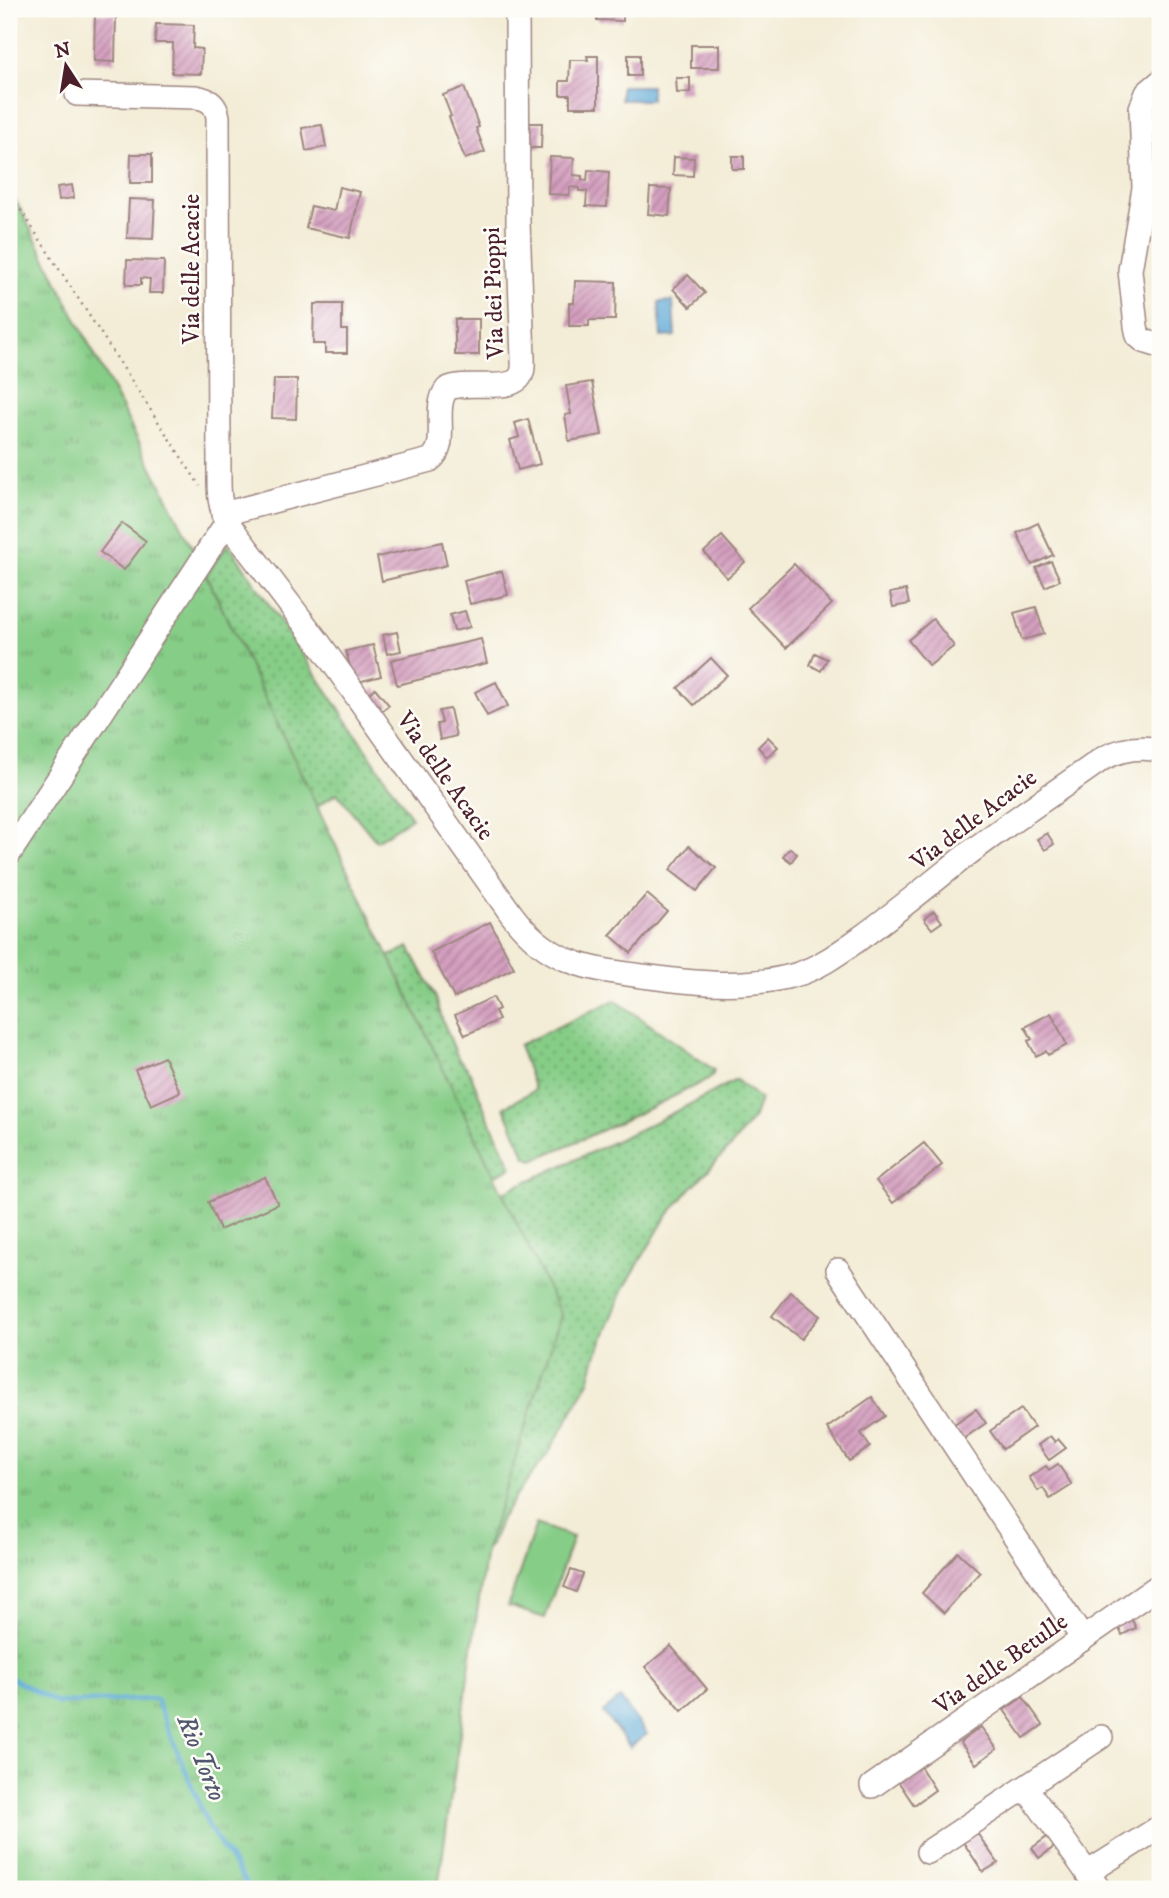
<svg xmlns="http://www.w3.org/2000/svg" width="1169" height="1898" font-family="'IM FELL DW Pica',serif">
	<style>
		.grass { fill: url(#grass-dots); stroke: #687659; stroke-width: 2 }
		.park { fill: url(#park-tufts); stroke: #687659; stroke-width: 2 }
		.pitch { fill: #86cd87; stroke: #687659; stroke-width: 2 }
		.water { fill: #5faad8; stroke: #546482; stroke-width: 2 }
		.lines { fill: none; stroke-linecap: round; stroke-linejoin: round }
		.stream { stroke: #5faad8; stroke-width: 4.5 }
		.building { fill: url(#building-hatch) }
		.minor-casing { stroke: #9e8680; stroke-width: 26 }
		.path { stroke: #9e8680; stroke-width: 2.5; stroke-dasharray: 2 5; stroke-linecap: butt }
		.minor { stroke: #fff; stroke-width: 23 }
		.labels { text-anchor: middle; dominant-baseline: central; stroke-width: 5; stroke-linejoin: round; paint-order: stroke }
		.street-label { font-size: 24px; fill: #4a1f2b; stroke: #fdfcf7 }
		.water-label { font-size: 26px; font-style: italic; fill: #525770; stroke: #fdfcf7 }
	</style>
	<defs>
		<pattern id="grass-dots" width="8" height="8" patternUnits="userSpaceOnUse" patternTransform="scale(1.75)"><rect width="8" height="8" fill="#86cd87"/><path d="M2 2h.1M6 6h.1" fill="none" stroke="#70a66f" stroke-width="1.8" stroke-linecap="round"/></pattern>
		<pattern id="park-tufts" width="24" height="20" patternUnits="userSpaceOnUse" patternTransform="scale(1.75)"><rect width="24" height="20" fill="#86cd87"/><path d="M3 7l-1-3M5 7V3M7 7l1-3M15 17l-1-3M17 17v-4M19 17l1-3" fill="none" stroke="#70a66f"/></pattern>
		<pattern id="building-hatch" width="6" height="6" patternUnits="userSpaceOnUse" patternTransform="scale(1.75)"><rect width="6" height="6" fill="#d49fbf"/><path d="M-1 1l2-2M0 6l6-6M5 7l2-2" fill="none" stroke="#ae819b"/></pattern>
	</defs>
	<rect width="100%" height="100%" fill="#fdfcf7"/>
	<filter id="ink" filterUnits="userSpaceOnUse"><feTurbulence type="fractalNoise" baseFrequency=".0143" numOctaves="2"/><feDisplacementMap in="SourceGraphic" scale="14" xChannelSelector="R" yChannelSelector="G"/><feConvolveMatrix kernelMatrix="1 2 1 2 8 2 1 2 1" color-interpolation-filters="sRGB"/></filter>
	<filter id="wash" filterUnits="userSpaceOnUse"><feTurbulence type="fractalNoise" baseFrequency=".00686" numOctaves="4" result="noise"/><feDisplacementMap in="SourceGraphic" scale="28" xChannelSelector="R" yChannelSelector="G"/><feGaussianBlur stdDeviation="1.57" result="paint"/><feColorMatrix in="noise" values="0 0 0 0 0 0 0 0 0 0 0 0 0 0 0 0 0 1.4 0 .05"/><feComposite in="paint" operator="in"/></filter>
	<g filter="url(#wash)">
		<rect width="100%" height="100%" fill="#f3ecd6"/>
		<!-- grass -->
		<g class="grass">
			<polygon points="228,543 412,818 376,841 337,793 300,818 151,658"/>
			<path d="M409 947 436 998 442 1019 458 1058 469 1070 488 1117 512 1167 479 1183 457 1212C552 1171 646 1129 736 1080L760 1099 754 1117 731 1146 691 1188 666 1217 623 1290 597 1353 589 1381 566 1423 549 1452 528 1479 501 1518 491 1545 478 1555 351 974Z"/>
			<path d="M615 1000 714 1070 712 1077C654 1107 594 1135 533 1160L526 1157 504 1107 535 1090 519 1045Z"/>
		</g>
		<!-- park -->
		<polygon class="park" points="9,187 195,552 561,1315 486,1550 438,1887 491,1889 9,1889"/>
		<!-- pitch -->
		<polygon class="pitch" points="536,1524 573,1537 545,1618 508,1606"/>
		<!-- water -->
		<g class="water">
			<rect x="621" y="86" width="30" height="14"/>
			<polygon points="673,301 675,336 661,337 659,302"/>
			<polygon points="620,1698 647,1734 630,1747 603,1712"/>
		</g>
		<g class="lines">
			<!-- stream -->
			<polyline class="stream" points="9,1677 57,1703 156,1699 209,1828 250,1889"/>
		</g>
		<g id="blocks">
			<!-- building -->
			<g class="building">
				<polygon points="586,9 623,9 623,21 597,20 598,12 586,12"/>
				<polygon points="95,13 116,14 115,62 94,61"/>
				<polygon points="156,24 194,25 193,48 202,49 201,74 172,73 173,43 155,43"/>
				<rect x="691" y="45" width="28" height="23"/>
				<rect x="628" y="55" width="12" height="21"/>
				<polygon points="587,56 598,56 598,107 570,107 570,95 560,95 560,81 569,81 570,60 588,60"/>
				<polygon points="676,78 690,78 690,92 677,93"/>
				<polygon points="464,87 479,127 476,128 485,152 465,159 449,117 451,116 443,95"/>
				<polygon points="526,123 542,123 541,148 526,148"/>
				<polygon points="322,125 326,147 306,151 302,128"/>
				<polygon points="131,154 152,154 152,183 130,183"/>
				<rect x="732" y="156" width="12" height="13"/>
				<polygon points="550,157 574,158 573,175 582,176 582,180 587,181 588,170 609,172 607,207 586,206 587,191 579,191 579,188 570,187 569,195 548,194"/>
				<polygon points="674,157 694,158 693,176 673,175"/>
				<polygon points="72,185 74,198 59,200 57,187"/>
				<polygon points="339,187 360,192 350,238 306,228 311,206 334,211"/>
				<polygon points="650,188 671,189 669,216 648,214"/>
				<polygon points="129,199 155,200 153,239 127,238"/>
				<polygon points="127,260 164,261 163,293 149,293 150,279 141,278 141,285 126,285"/>
				<polygon points="688,275 705,293 690,307 673,289"/>
				<polygon points="575,281 616,282 615,320 589,320 589,326 569,326 569,303 574,303"/>
				<polygon points="314,304 342,304 342,330 347,330 347,353 325,353 325,344 313,344"/>
				<rect x="455" y="319" width="24" height="36"/>
				<polygon points="274,379 297,379 296,419 272,418"/>
				<polygon points="592,382 602,435 569,441 565,415 571,414 566,386"/>
				<polygon points="528,419 540,464 518,470 510,440 519,437 515,423"/>
				<polygon points="122,523 146,541 124,570 100,552"/>
				<polygon points="1038,523 1053,555 1032,565 1017,533"/>
				<polygon points="722,536 745,562 727,578 704,552"/>
				<polygon points="442,542 447,565 382,581 377,557"/>
				<polygon points="1051,561 1060,580 1045,587 1036,568"/>
				<polygon points="794,564 832,604 786,648 748,608"/>
				<polygon points="502,571 508,595 470,604 464,581"/>
				<polygon points="906,590 909,604 893,607 890,593"/>
				<polygon points="1036,607 1044,634 1022,640 1014,613"/>
				<polygon points="465,611 470,627 454,631 450,615"/>
				<polygon points="933,619 954,646 929,666 908,640"/>
				<polygon points="397,632 401,651 387,654 383,635"/>
				<polygon points="481,639 487,663 397,685 391,660"/>
				<polygon points="373,645 381,676 354,683 346,651"/>
				<polygon points="815,653 827,659 821,671 810,665"/>
				<polygon points="711,658 727,675 694,705 678,688"/>
				<polygon points="496,682 508,706 487,716 475,692"/>
				<polygon points="375,688 389,705 375,716 362,699"/>
				<polygon points="450,709 456,736 440,740 437,724 442,723 439,711"/>
				<polygon points="768,737 778,747 767,757 758,747"/>
				<polygon points="1047,833 1054,844 1045,850 1037,839"/>
				<polygon points="689,846 716,868 697,891 670,870"/>
				<polygon points="790,848 797,854 791,862 783,856"/>
				<polygon points="647,894 667,911 631,953 610,935"/>
				<polygon points="934,911 942,922 932,929 924,919"/>
				<polygon points="490,922 514,968 454,998 431,952"/>
				<polygon points="493,997 499,1009 495,1011 499,1020 465,1035 455,1015"/>
				<polygon points="1051,1013 1067,1045 1048,1055 1046,1051 1036,1056 1028,1041 1032,1039 1025,1027"/>
				<polygon points="164,1057 180,1092 151,1105 135,1070"/>
				<polygon points="924,1143 942,1165 893,1203 876,1181"/>
				<polygon points="265,1177 278,1204 220,1230 208,1202"/>
				<polygon points="791,1292 820,1316 801,1339 772,1316"/>
				<polygon points="872,1397 885,1416 861,1433 870,1447 849,1461 827,1428"/>
				<polygon points="976,1409 986,1423 963,1439 953,1425"/>
				<polygon points="1021,1409 1034,1427 1003,1449 990,1431"/>
				<polygon points="1050,1436 1055,1442 1058,1439 1066,1448 1049,1460 1038,1445"/>
				<polygon points="1058,1464 1072,1485 1050,1499 1043,1488 1038,1491 1029,1477 1046,1466 1049,1470"/>
				<polygon points="958,1552 980,1572 944,1613 922,1593"/>
				<polygon points="571,1570 583,1574 576,1592 564,1587"/>
				<polygon points="1129,1614 1136,1628 1122,1635 1115,1620"/>
				<polygon points="671,1646 707,1689 682,1711 645,1667"/>
				<polygon points="1023,1697 1043,1725 1024,1738 1004,1710"/>
				<polygon points="981,1727 997,1749 976,1764 960,1742"/>
				<polygon points="920,1766 935,1790 914,1805 898,1781"/>
				<polygon points="977,1833 998,1863 983,1872 963,1842"/>
				<polygon points="1047,1837 1054,1847 1039,1858 1032,1848"/>
			</g>
		</g>
	</g>
	<g filter="url(#ink)">
		<use href="#blocks" fill-opacity="0" stroke="#9e8680" stroke-width="2"/>
		<g class="lines">
			<defs>
				<g id="minor">
					<polyline points="1160,82 1147,93 1141,108 1144,188 1130,270 1136,326 1138,336 1144,341 1160,346"/>
					<path d="M77 94 196 97C209 99 216 104 218 117L219 479C219 495 220 507 227 522L319 643 512 915C548 963 587 969 642 976 694 983 743 989 795 975 819 968 839 953 859 939 895 913 929 885 964 857 1008 823 1056 792 1102 759 1120 749 1140 746 1160 750"/>
					<path d="M223 514 430 460C451 445 431 409 447 389 465 379 512 394 521 375 524 370 523 363 523 358L518 222 517 9"/>
					<polyline points="9,854 227,522"/>
					<polyline points="838,1270 1083,1639"/>
					<polyline points="872,1786 1160,1585"/>
					<polyline points="1026,1788 1099,1889"/>
					<polyline points="928,1852 1101,1737"/>
					<polyline points="1087,1873 1160,1827"/>
				</g>
			</defs>
			<!-- minor casing -->
			<use href="#minor" class="minor-casing"/>
			<!-- path -->
			<polyline class="path" points="9,192 200,486"/>
			<!-- minor -->
			<use href="#minor" class="minor"/>
		</g>
	</g>
	<g class="labels">
		<!-- street labels -->
		<g class="street-label">
			<text transform="translate(192 269) rotate(-90)">Via delle Acacie</text>
			<text transform="translate(494 293) rotate(-92)">Via dei Pioppi</text>
			<text transform="translate(445 776) rotate(55)">Via delle Acacie</text>
			<text transform="translate(974 820) rotate(-37)">Via delle Acacie</text>
			<text transform="translate(1001 1664) rotate(-35)">Via delle Betulle</text>
		</g>
		<!-- water labels -->
		<g class="water-label">
			<text transform="translate(201 1758) rotate(68)">Rio Torto</text>
		</g>
	</g>
	<!-- margin -->
	<rect width="1169" height="1898" fill="none" stroke="#fdfcf7" stroke-width="35"/>
	<!-- north arrow -->
	<g transform="translate(66 66) rotate(348)" stroke="#fdfcf7" stroke-width="5" paint-order="stroke">
	<path d="M0-5L12 26L0 18L-12 26Z" fill="#4a1f2b"/>
	<text y="-10" font-size="19" font-weight="bold" text-anchor="middle" fill="#4a1f2b">N</text>
	</g>
</svg>
